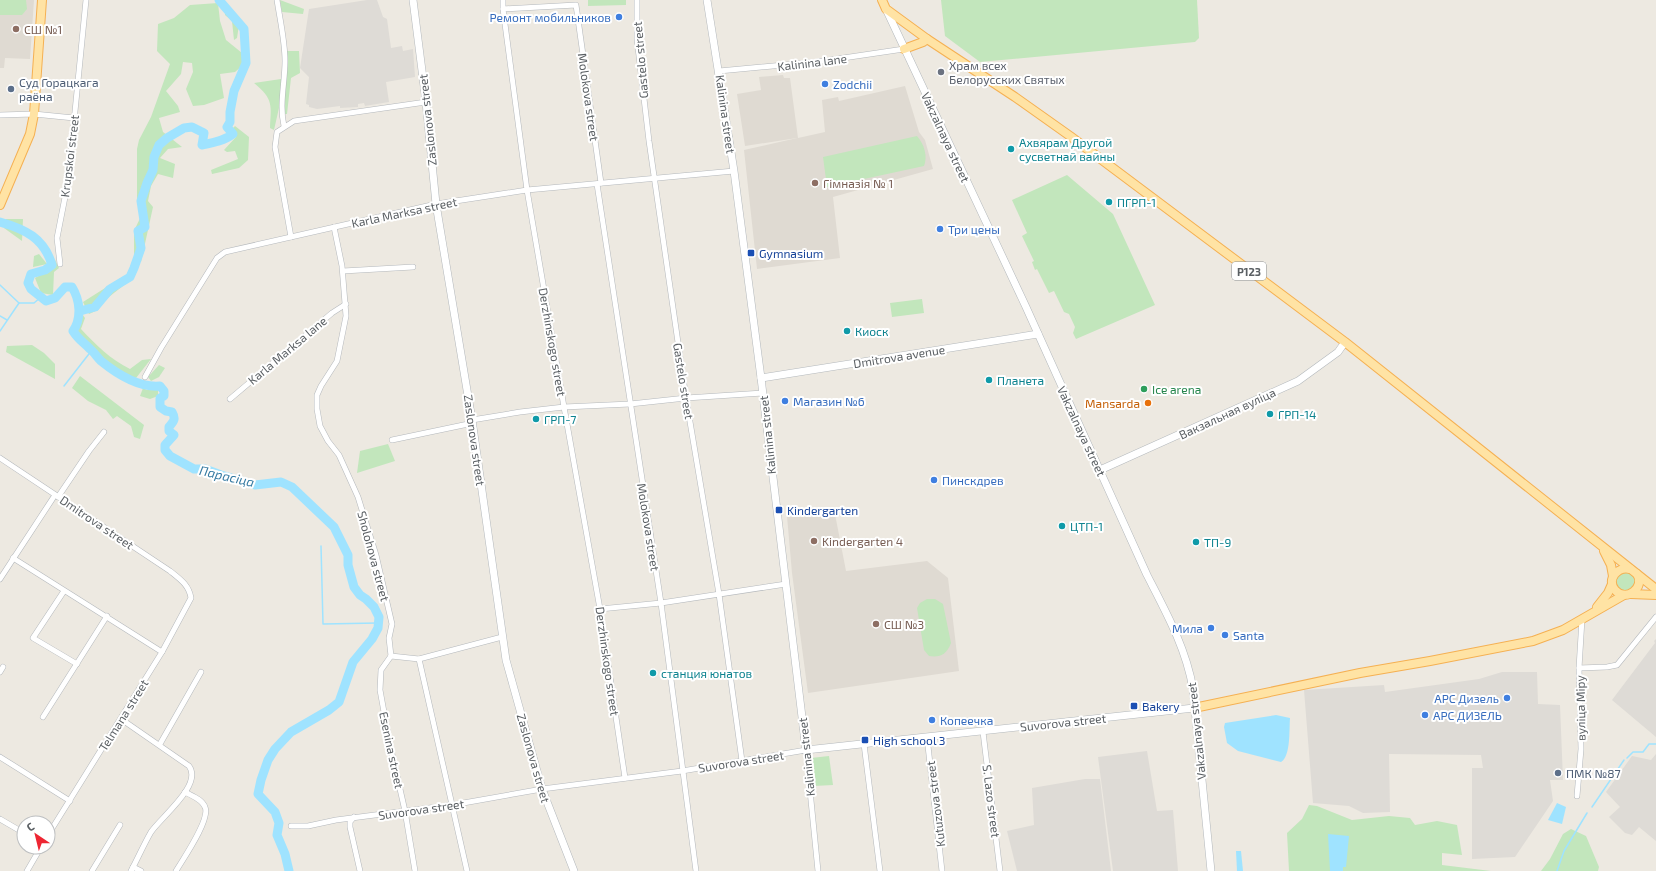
<svg xmlns="http://www.w3.org/2000/svg" width="1656" height="871" font-family="'Exo 2',sans-serif">
	<style>
		.industrial { fill: #dedbd6 }
		.education { fill: #dfdad2 }
		.green { fill: #c2e6bc }
		.water { fill: #9fe3ff }
		.lines { fill: none; stroke-linecap: round; stroke-linejoin: round }
		.stream { stroke: #9fe3ff; stroke-width: 1.5 }
		.river { stroke: #9fe3ff; stroke-width: 9 }
		.street-casing { stroke: #b4b8bc; stroke-width: 6 }
		.secondary-casing { stroke: #b3b8bc; stroke-width: 8 }
		.primary-casing { stroke: #f5b052; stroke-width: 10 }
		.street { stroke: #fff; stroke-width: 5 }
		.secondary { stroke: #fff; stroke-width: 7 }
		.primary { stroke: #ffe3a4; stroke-width: 8 }
		.shop-dot { fill: #3f7fe0; stroke: #fff; stroke-width: 1.5 }
		.education-dot { fill: #8d6e63; stroke: #fff; stroke-width: 1.5 }
		.worship-dot { fill: #6b7280; stroke: #fff; stroke-width: 1.5 }
		.service-dot { fill: #5c6f8a; stroke: #fff; stroke-width: 1.5 }
		.culture-dot { fill: #0f9aa8; stroke: #fff; stroke-width: 1.5 }
		.transit-dot { fill: #1a4fb4; stroke: #fff; stroke-width: 1.5 }
		.leisure-dot { fill: #2e9e5b; stroke: #fff; stroke-width: 1.5 }
		.food-dot { fill: #e8710a; stroke: #fff; stroke-width: 1.5 }
		.labels { text-anchor: middle; dominant-baseline: central; stroke-width: 4; stroke-linejoin: round; paint-order: stroke }
		.shield { fill: #fff; stroke: #8c8f92; stroke-width: 1 }
		.shield-label { font-size: 11px; font-weight: bold; fill: #5a5f63 }
		.shop-label { font-size: 12px; fill: #366cbe; stroke: #fff; text-anchor: start }
		.education-label { font-size: 12px; fill: #785e54; stroke: #fff; text-anchor: start }
		.street-label { font-size: 12px; fill: #5a5f63; stroke: #fff }
		.worship-label { font-size: 12px; fill: #5b616d; stroke: #fff; text-anchor: start }
		.service-label { font-size: 12px; fill: #4e5e75; stroke: #fff; text-anchor: start }
		.culture-label { font-size: 12px; fill: #0d838f; stroke: #fff; text-anchor: start }
		.transit-label { font-size: 12px; fill: #164399; stroke: #fff; text-anchor: start }
		.leisure-label { font-size: 12px; fill: #27864d; stroke: #fff; text-anchor: start }
		.food-label { font-size: 12px; fill: #c56008; stroke: #fff; text-anchor: end }
		.water-label { font-size: 13px; font-style: italic; fill: #357aa2; stroke: #fff }
	</style>
	<rect width="100%" height="100%" fill="#ede9e1"/>
	<!-- industrial -->
	<g class="industrial">
		<polygon points="367,0 377,0 383,17 387,19 391,48 402,46 403,51 413,49 415,77 386,82 389,102 365,106 364,103 358,104 358,107 340,108 340,106 317,109 309,107 309,105 306,104 309,77 300,68 309,9"/>
		<polygon points="1656,639 1656,737 1612,700 1655,643 1654,641"/>
		<polygon points="1502,672 1537,672 1538,704 1560,705 1563,780 1550,780 1553,801 1515,857 1472,859 1472,768 1483,768 1481,755 1389,754 1390,812 1363,813 1349,806 1313,803 1304,690 1384,685 1385,692 1479,679"/>
		<polygon points="1147,751 1157,811 1173,810 1178,871 1113,871 1098,757"/>
		<polygon points="1656,754 1656,841 1639,827 1632,835 1625,833 1609,817 1620,807 1606,792 1632,756 1651,760"/>
		<polygon points="1085,779 1100,779 1111,871 1017,871 1007,831 1034,825 1032,788"/>
	</g>
	<!-- education -->
	<g class="education">
		<polygon points="0,0 34,0 30,59 5,58 4,68 0,68"/>
		<polygon points="783,75 784,78 790,78 798,138 825,132 822,100 838,97 839,101 905,86 919,132 925,140 933,169 833,197 840,258 757,269 744,150 797,138 745,146 737,94 761,90 759,77"/>
		<polygon points="834,509 846,571 927,561 948,578 959,671 808,693 792,573 787,516"/>
	</g>
	<!-- green -->
	<g class="green">
		<polygon points="0,0 26,0 27,9 22,15 0,15"/>
		<polygon points="280,0 304,9 303,14 282,12"/>
		<polygon points="588,0 626,0 626,5 588,6"/>
		<polygon points="941,0 1197,0 1199,38 1195,42 980,62 945,36"/>
		<polygon points="218,3 220,21 226,40 242,53 243,65 235,72 220,74 224,98 204,105 193,106 186,89 193,72 192,63 183,62 181,74 166,91 178,106 180,112 159,118 163,132 182,147 168,149 160,158 175,164 173,178 158,174 151,186 148,201 153,207 141,262 134,257 134,231 142,214 137,202 137,149 139,140 151,117 170,64 157,51 158,24 174,18 190,5"/>
		<polygon points="225,11 239,25 237,38 234,40 232,21 225,15"/>
		<polygon points="287,51 299,51 300,73 291,78 287,114 284,114"/>
		<path d="M281 79V99L274 130 270 128C271 106 274 99 254 83Z"/>
		<polygon points="235,126 249,137 248,160 239,168 212,174 211,170 238,159 235,151 227,152 224,150 236,137 232,129"/>
		<path d="M917 136C924 144 928 156 924 166L827 187 823 157Z"/>
		<polygon points="1067,175 1113,214 1155,305 1076,339 1073,333 1075,327 1069,314 1064,312 1054,291 1049,293 1037,269 1035,270 1032,262 1034,261 1022,236 1027,233 1012,200"/>
		<polygon points="6,219 23,219 22,241 4,228"/>
		<polygon points="39,254 47,264 33,267 34,256"/>
		<polygon points="55,260 59,268 54,272 53,295 41,293 35,278 53,268"/>
		<polygon points="124,276 128,282 105,300 98,310 89,314 83,302"/>
		<polygon points="922,299 924,313 892,317 890,303"/>
		<path d="M82 314 85 318 81 329C96 345 110 359 130 369L142 360 151 359 136 378 122 374 103 359 91 346 79 338 75 331 79 324Z"/>
		<polygon points="32,345 44,353 55,364 55,379 6,352 7,346"/>
		<polygon points="159,365 165,368 159,377 151,381 148,377"/>
		<polygon points="80,376 144,425 140,439 134,437 131,426 117,416 113,419 106,410 88,401 72,388"/>
		<polygon points="143,388 147,390 158,389 158,396 150,399 140,396"/>
		<polygon points="388,444 395,461 357,473 360,451"/>
		<circle cx="1626" cy="581" r="10"/>
		<path d="M927 599H935L943 604 951 643C947 654 940 658 929 656L924 650 917 608 920 603Z"/>
		<polygon points="829,756 833,785 814,786 811,758"/>
		<polygon points="1309,805 1317,806 1352,820 1389,816 1410,818 1415,825 1437,821 1457,825 1462,855 1442,853 1442,865 1491,871 1289,871 1287,833 1302,819"/>
		<polygon points="1571,829 1586,836 1599,867 1598,871 1541,871 1550,859 1563,834"/>
	</g>
	<!-- water -->
	<g class="water">
		<path d="M1276 715 1290 718C1289 730 1291 756 1281 762L1238 751 1227 743 1224 727 1225 723Z"/>
		<polygon points="1557,803 1566,807 1562,824 1548,820"/>
		<polygon points="1328,834 1349,836 1346,867 1343,867 1343,871 1330,871"/>
		<polygon points="1236,851 1241,851 1243,871 1237,871"/>
	</g>
	<g class="lines">
		<!-- stream -->
		<g class="stream">
			<polyline points="0,285 19,303"/>
			<polyline points="0,316 7,320"/>
			<polyline points="0,331 19,303 34,303 41,297"/>
			<polyline points="64,386 92,350"/>
			<polyline points="321,546 323,624 378,623"/>
			<polyline points="1627,758 1633,752 1643,752 1649,744 1656,744"/>
			<polyline points="1592,807 1624,760"/>
			<polyline points="1557,871 1564,851 1587,813"/>
		</g>
		<!-- river -->
		<g class="river">
			<path d="M0 222C25 229 44 238 52 265L45 270 31 274 28 283 31 289 46 301 55 298 65 287H72C80 300 82 318 73 331 78 339 83 342 90 349 94 352 97 357 101 361 117 374 138 388 160 386L164 391V396L160 398V407L166 411 172 412C176 419 174 421 169 427V431L174 435 165 445V450L170 456 194 469H205L221 475 255 485 281 482 292 487 334 527 348 555V565L354 587 360 595 366 599 374 607 379 617 378 628 372 639 353 662 339 702 329 710 291 732 275 749 268 760 261 780 258 794 275 812 279 823 277 835 285 854 289 871"/>
			<path d="M80 311 95 307 110 289 130 277 134 268 141 248 138 231 145 227 141 201 147 183 153 170 154 157 159 145 167 138 184 128 192 127 204 133 202 145C212 143 224 141 233 134L227 127 230 122V112L234 91 246 63 244 29 219 0"/>
		</g>
		<defs>
			<g id="street">
				<path d="M277 0C280 20 285 41 285 61 285 83 279 104 284 126"/>
				<polyline points="503,0 503,9 527,190 564,407 600,609 625,778"/>
				<polyline points="637,0 637,39 649,141 686,398 719,594 742,761"/>
				<polyline points="503,9 576,5 601,183"/>
				<polyline points="719,71 816,62 904,49"/>
				<polyline points="0,115 34,114 74,118"/>
				<polyline points="597,184 661,603 696,871"/>
				<polyline points="334,227 342,266 346,316 337,361 321,386 317,395 317,409 320,426 328,441 339,455 358,497 376,555 392,624 389,638 391,656"/>
				<polyline points="291,237 275,147 277,132 294,121 426,102"/>
				<polyline points="60,264 57,238 67,187 71,152 86,0"/>
				<polyline points="343,271 413,267"/>
				<polyline points="145,377 161,348 217,258 225,252 436,204 527,190 734,171"/>
				<polyline points="230,399 332,313 346,304"/>
				<polyline points="472,420 520,412 564,407 630,404 686,398 763,393"/>
				<polyline points="392,440 473,423"/>
				<path d="M0 458 170 571C180 579 189 585 191 598L162 652 48 835"/>
				<polyline points="58,497 89,451 104,432"/>
				<polyline points="13,558 162,652"/>
				<polyline points="0,579 55,495"/>
				<polyline points="64,591 33,638 77,664"/>
				<polyline points="600,609 661,603 786,584"/>
				<polyline points="391,656 381,670 380,690 390,745 405,811 415,871"/>
				<polyline points="391,656 419,659 502,637"/>
				<polyline points="419,659 467,871"/>
				<polyline points="1579,668 1607,667 1617,665 1656,617"/>
				<polyline points="0,672 3,667"/>
				<polyline points="43,717 107,616"/>
				<path d="M121 719 189 766C203 785 161 817 151 832 144 844 138 858 131 871"/>
				<polyline points="983,732 1000,871"/>
				<polyline points="927,737 942,871"/>
				<polyline points="160,744 201,672"/>
				<polyline points="864,744 880,871"/>
				<polyline points="0,757 70,801"/>
				<polyline points="1577,796 1581,749 1579,668 1582,619"/>
				<polyline points="354,817 350,822 350,827 360,871"/>
				<polyline points="0,819 24,833"/>
				<polyline points="291,826 308,826 336,820 452,805 542,789 682,771 806,750 818,871"/>
				<polyline points="133,867 141,871"/>
				<polyline points="27,871 41,847"/>
				<polyline points="92,871 120,825"/>
				<path d="M176 871C183 859 211 819 205 807 202 799 192 796 185 792"/>
			</g>
			<g id="secondary">
				<polyline points="413,0 426,102 436,204 472,420 506,660 542,789 574,871"/>
				<polyline points="707,0 734,171 761,378 806,750 1194,708"/>
				<path d="M886 9 1026 307 1147 575C1166 612 1186 648 1193 689L1211 871"/>
				<polyline points="761,378 1038,334"/>
				<polyline points="1100,470 1298,381 1338,352 1345,342"/>
			</g>
			<g id="primary">
				<polyline points="882,0 886,9 927,39 1015,97 1070,136 1345,342 1656,589"/>
				<polyline points="904,49 923,42 927,39"/>
				<polyline points="0,205 30,134 34,114 42,0"/>
				<polyline points="1604,551 1611,565 1613,576"/>
				<path d="M1630 569C1618 566 1606 579 1615 590 1626 603 1646 587 1637 574"/>
				<polyline points="1631,594 1656,595"/>
				<polyline points="1597,607 1608,593 1612,584"/>
				<polyline points="1194,708 1360,673 1430,661 1533,641 1563,630 1624,595"/>
			</g>
		</defs>
		<!-- street casing -->
		<use href="#street" class="street-casing"/>
		<!-- secondary casing -->
		<use href="#secondary" class="secondary-casing"/>
		<!-- primary casing -->
		<use href="#primary" class="primary-casing"/>
		<!-- street -->
		<use href="#street" class="street"/>
		<!-- secondary -->
		<use href="#secondary" class="secondary"/>
		<!-- primary -->
		<use href="#primary" class="primary"/>
	</g>
	<!-- markers -->
	<g class="shop-dot">
		<circle cx="619" cy="17" r="4"/>
		<circle cx="825" cy="84" r="4"/>
		<circle cx="940" cy="229" r="4"/>
		<circle cx="785" cy="401" r="4"/>
		<circle cx="934" cy="480" r="4"/>
		<circle cx="1211" cy="628" r="4"/>
		<circle cx="1225" cy="635" r="4"/>
		<circle cx="1507" cy="698" r="4"/>
		<circle cx="1425" cy="715" r="4"/>
		<circle cx="932" cy="720" r="4"/>
	</g>
	<g class="education-dot">
		<circle cx="16" cy="29" r="4"/>
		<circle cx="815" cy="183" r="4"/>
		<circle cx="814" cy="541" r="4"/>
		<circle cx="876" cy="624" r="4"/>
	</g>
	<circle class="worship-dot" cx="941" cy="72" r="4"/>
	<g class="service-dot">
		<circle cx="11" cy="89" r="4"/>
		<circle cx="1558" cy="773" r="4"/>
	</g>
	<g class="culture-dot">
		<circle cx="1011" cy="149" r="4"/>
		<circle cx="1109" cy="202" r="4"/>
		<circle cx="847" cy="331" r="4"/>
		<circle cx="989" cy="380" r="4"/>
		<circle cx="1270" cy="414" r="4"/>
		<circle cx="536" cy="419" r="4"/>
		<circle cx="1062" cy="526" r="4"/>
		<circle cx="1196" cy="542" r="4"/>
		<circle cx="653" cy="673" r="4"/>
	</g>
	<g class="transit-dot">
		<rect x="747" y="249" width="8" height="8" rx="2"/>
		<rect x="775" y="506" width="8" height="8" rx="2"/>
		<rect x="1130" y="702" width="8" height="8" rx="2"/>
		<rect x="861" y="736" width="8" height="8" rx="2"/>
	</g>
	<circle class="leisure-dot" cx="1144" cy="389" r="4"/>
	<circle class="food-dot" cx="1148" cy="403" r="4"/>
	<g class="labels">
		<!-- shield labels -->
		<rect class="shield" x="1232" y="262" width="34" height="18" rx="3"/>
		<g class="shield-label">
			<text x="1249" y="271">Р123</text>
		</g>
		<!-- shop labels -->
		<g class="shop-label">
			<text x="611" y="17" text-anchor="end">Ремонт мобильников</text>
			<text x="833" y="84">Zodchii</text>
			<text x="948" y="229">Три цены</text>
			<text x="793" y="401">Магазин №6</text>
			<text x="942" y="480">Пинскдрев</text>
			<text x="1203" y="628" text-anchor="end">Мила</text>
			<text x="1233" y="635">Santa</text>
			<text x="1499" y="698" text-anchor="end">АРС Дизель</text>
			<text x="1433" y="715">АРС ДИЗЕЛЬ</text>
			<text x="940" y="720">Копеечка</text>
		</g>
		<!-- education labels -->
		<g class="education-label">
			<text x="24" y="29">СШ №1</text>
			<text x="823" y="183">Гімназія № 1</text>
			<text x="822" y="541">Kindergarten 4</text>
			<text x="884" y="624">СШ №3</text>
		</g>
		<!-- street labels -->
		<g class="street-label">
			<text transform="translate(640 60) rotate(-95)">Gastelo street</text>
			<text transform="translate(812 62) rotate(-7)">Kalinina lane</text>
			<text transform="translate(589 97) rotate(82)">Molokova street</text>
			<text transform="translate(726 114) rotate(82)">Kalinina street</text>
			<text transform="translate(427 120) rotate(-96)">Zaslonova street</text>
			<text transform="translate(946 137) rotate(65)">Vakzalnaya street</text>
			<text transform="translate(69 156) rotate(-83)">Krupskoi street</text>
			<text transform="translate(404 212) rotate(-12)">Karla Marksa street</text>
			<text transform="translate(553 342) rotate(80)">Derzhinskogo street</text>
			<text transform="translate(287 350) rotate(-40)">Karla Marksa lane</text>
			<text transform="translate(899 356) rotate(-9)">Dmitrova avenue</text>
			<text transform="translate(684 381) rotate(81)">Gastelo street</text>
			<text transform="translate(1227 413) rotate(-25)">Вакзальная вуліца</text>
			<text transform="translate(1082 431) rotate(65)">Vakzalnaya street</text>
			<text transform="translate(767 435) rotate(-96)">Kalinina street</text>
			<text transform="translate(475 440) rotate(82)">Zaslonova street</text>
			<text transform="translate(97 522) rotate(34)">Dmitrova street</text>
			<text transform="translate(649 527) rotate(81)">Molokova street</text>
			<text transform="translate(374 556) rotate(75)">Sholohova street</text>
			<text transform="translate(608 661) rotate(82)">Derzhinskogo street</text>
			<text transform="translate(1580 708) rotate(-91)">вуліца Міру</text>
			<text transform="translate(123 715) rotate(-58)">Telmana street</text>
			<text transform="translate(1063 722) rotate(-6)">Suvorova street</text>
			<text transform="translate(1196 731) rotate(-96)">Vakzalnaya street</text>
			<text transform="translate(392 750) rotate(78)">Esenina street</text>
			<text transform="translate(806 757) rotate(-96)">Kalinina street</text>
			<text transform="translate(534 758) rotate(74)">Zaslonova street</text>
			<text transform="translate(741 761) rotate(-9)">Suvorova street</text>
			<text transform="translate(992 801) rotate(83)">S. Lazo street</text>
			<text transform="translate(935 804) rotate(-97)">Kutuzova street</text>
			<text transform="translate(421 809) rotate(-8)">Suvorova street</text>
		</g>
		<!-- worship labels -->
		<g class="worship-label">
			<text x="949" y="65">Храм всех<tspan x="949" dy="14">Белорусских Святых</tspan></text>
		</g>
		<!-- service labels -->
		<g class="service-label">
			<text x="19" y="82">Суд Горацкага<tspan x="19" dy="14">раёна</tspan></text>
			<text x="1566" y="773">ПМК №87</text>
		</g>
		<!-- culture labels -->
		<g class="culture-label">
			<text x="1019" y="142">Ахвярам Другой<tspan x="1019" dy="14">сусветнай вайны</tspan></text>
			<text x="1117" y="202">ПГРП-1</text>
			<text x="855" y="331">Киоск</text>
			<text x="997" y="380">Планета</text>
			<text x="1278" y="414">ГРП-14</text>
			<text x="544" y="419">ГРП-7</text>
			<text x="1070" y="526">ЦТП-1</text>
			<text x="1204" y="542">ТП-9</text>
			<text x="661" y="673">станция юнатов</text>
		</g>
		<!-- transit labels -->
		<g class="transit-label">
			<text x="759" y="253">Gymnasium</text>
			<text x="787" y="510">Kindergarten</text>
			<text x="1142" y="706">Bakery</text>
			<text x="873" y="740">High school 3</text>
		</g>
		<!-- leisure labels -->
		<g class="leisure-label">
			<text x="1152" y="389">Ice arena</text>
		</g>
		<!-- food labels -->
		<g class="food-label">
			<text x="1140" y="403">Mansarda</text>
		</g>
		<!-- water labels -->
		<g class="water-label">
			<text transform="translate(227 476) rotate(13)">Парасіца</text>
		</g>
	</g>
	<!-- north arrow -->
	<g transform="translate(36 835) rotate(325)"><circle r="19" fill="#ffffff" stroke="#bdbfc1"/>
	<path d="M0-3L7 15L0 10L-7 15Z" fill="#ee2633"/>
	<text y="-6" font-size="11" font-weight="bold" text-anchor="middle" fill="#5a5f63">С</text>
	</g>
</svg>
